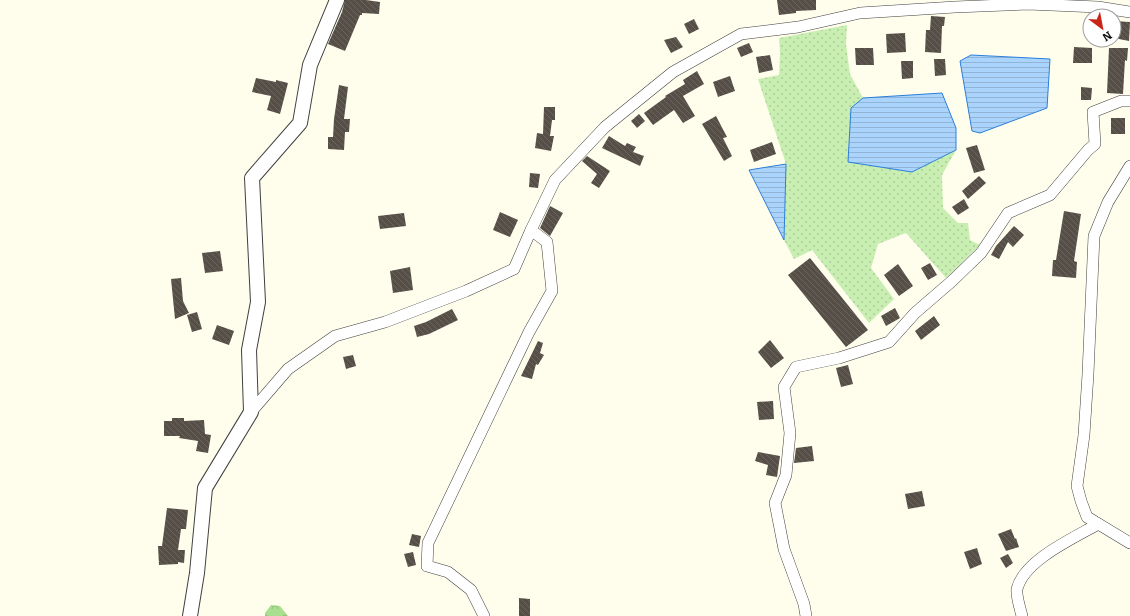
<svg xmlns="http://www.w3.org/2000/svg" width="1130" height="616" font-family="Bitter,serif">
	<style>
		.grass { fill: url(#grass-dots) }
		.forest { fill: url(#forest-crowns) }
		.water { fill: url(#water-rules); stroke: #2a7edb }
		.building { fill: url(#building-back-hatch) }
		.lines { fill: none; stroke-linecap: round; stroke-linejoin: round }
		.minor-casing { stroke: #404040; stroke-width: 12 }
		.tertiary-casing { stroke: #404040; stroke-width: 16 }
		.minor { stroke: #fff; stroke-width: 11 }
		.tertiary { stroke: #fff; stroke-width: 14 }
	</style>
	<defs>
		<pattern id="grass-dots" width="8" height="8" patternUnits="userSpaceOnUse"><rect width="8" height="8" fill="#c9eeb2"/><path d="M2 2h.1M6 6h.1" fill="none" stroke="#abcb98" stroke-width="1.8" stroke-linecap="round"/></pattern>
		<pattern id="forest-crowns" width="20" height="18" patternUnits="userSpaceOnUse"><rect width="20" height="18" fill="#a9e08f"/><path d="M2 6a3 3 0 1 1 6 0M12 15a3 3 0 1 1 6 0" fill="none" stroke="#90bf7a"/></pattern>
		<pattern id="water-rules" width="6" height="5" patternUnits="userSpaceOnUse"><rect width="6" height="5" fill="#abd4fc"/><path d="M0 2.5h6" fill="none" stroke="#92b5d7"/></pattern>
		<pattern id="building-back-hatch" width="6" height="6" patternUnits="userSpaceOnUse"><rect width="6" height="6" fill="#564f48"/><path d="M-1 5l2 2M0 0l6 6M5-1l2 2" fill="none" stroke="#69645e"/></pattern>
	</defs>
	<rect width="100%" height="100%" fill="#fffeec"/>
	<!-- grass -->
	<polygon class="grass" points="847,25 846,44 850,74 863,98 851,108 912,172 956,150 942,175 943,208 958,223 968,223 970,240 980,245 946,278 906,233 878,244 871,268 894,299 869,323 812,250 794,259 784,240 786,164 758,79 779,75 780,53 779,38"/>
	<!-- forest -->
	<polygon class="forest" points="271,605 280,606 288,616 265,616 265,613"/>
	<!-- water -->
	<g class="water">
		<polygon points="971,55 1050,59 1047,108 980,133 972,131 960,61"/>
		<polygon points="942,93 956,128 956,150 912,172 848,162 851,108 863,98"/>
		<polygon points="786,164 784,240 749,170"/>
	</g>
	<!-- building -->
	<g class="building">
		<polygon points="345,0 366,0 380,2 379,14 362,13 362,15 360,15 345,51 328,44 342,12"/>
		<polygon points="777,0 816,0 816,10 796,11 796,13 779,15"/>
		<polygon points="931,16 945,17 944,26 942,26 941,53 925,52 926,30 930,30"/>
		<polygon points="694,19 699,29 689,34 684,24"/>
		<polygon points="1114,21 1130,22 1129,41 1114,38"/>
		<polygon points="905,33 906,52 887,53 886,34"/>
		<polygon points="676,37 683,47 671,53 664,40"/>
		<polygon points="749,43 753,52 741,57 737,48"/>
		<polygon points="1074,47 1092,48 1092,63 1073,63"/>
		<polygon points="855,48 873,48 874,65 856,65"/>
		<polygon points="1109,48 1128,48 1127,61 1125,60 1123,94 1107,93"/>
		<polygon points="770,55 773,70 759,73 756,57"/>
		<polygon points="934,59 945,59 946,75 935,76"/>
		<polygon points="901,61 913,61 913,78 902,79"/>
		<polygon points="697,71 704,84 683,96 695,116 683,123 674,110 653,125 644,113 666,97 665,96 685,84 683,80"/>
		<polygon points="730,76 735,91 718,97 713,82"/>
		<polygon points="256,78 276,82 276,80 288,83 280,114 267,110 271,96 252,92"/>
		<polygon points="339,85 348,87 344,119 350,119 349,132 345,132 344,150 328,149 328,137 333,137 334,119"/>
		<polygon points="1081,87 1092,88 1091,100 1081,100"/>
		<polygon points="544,107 555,107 555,120 552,120 550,136 554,136 551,151 535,148 537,133 543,134"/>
		<polygon points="639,114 645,121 637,128 631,121"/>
		<polygon points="716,116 727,137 723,138 732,156 724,161 702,124"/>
		<rect x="1111" y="118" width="14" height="16"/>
		<polygon points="609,136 625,146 627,143 636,147 633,152 644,156 640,166 602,148"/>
		<polygon points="772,142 776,154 754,162 750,150"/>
		<polygon points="977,145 985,170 974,173 966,148"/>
		<polygon points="587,156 610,171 599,188 591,183 597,174 582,161"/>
		<polygon points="530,173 540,174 538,188 529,187"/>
		<polygon points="979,176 986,183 968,199 962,191"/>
		<polygon points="964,199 969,208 958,215 952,207"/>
		<polygon points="550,206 563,213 550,236 540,228"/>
		<polygon points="1064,211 1081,214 1074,261 1077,262 1076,278 1052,276 1053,260 1056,260"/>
		<polygon points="500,212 518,220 510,237 493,230"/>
		<polygon points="404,213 406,226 380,229 378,216"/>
		<polygon points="1014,226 1024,235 1013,247 1008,242 999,259 991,255 996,246"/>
		<polygon points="220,251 223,271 205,273 202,253"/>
		<polygon points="810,258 868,330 846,347 788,275"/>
		<polygon points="930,263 937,275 928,280 921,268"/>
		<polygon points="898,264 913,286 899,296 884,275"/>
		<polygon points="410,267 413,290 393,293 390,271"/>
		<polygon points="181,278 183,301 189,313 175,319 171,279"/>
		<polygon points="895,308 900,318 886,326 881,316"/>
		<polygon points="452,309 458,320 429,334 417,337 414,326 426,322"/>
		<polygon points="197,312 202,329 192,332 187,315"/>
		<polygon points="934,316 940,325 921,340 915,331"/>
		<polygon points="217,325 234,331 229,345 212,339"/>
		<polygon points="770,340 784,358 771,368 758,352"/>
		<polygon points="538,341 543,343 540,353 544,355 538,365 536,364 532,379 521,376"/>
		<polygon points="353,355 356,366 346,369 343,357"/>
		<polygon points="848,365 853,384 841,387 836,368"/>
		<polygon points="773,401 774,419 759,420 757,402"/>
		<polygon points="172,418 184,418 184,421 204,420 205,434 211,435 208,453 196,451 198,441 179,438 180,436 164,436 164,421 172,421"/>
		<polygon points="812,446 814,461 794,463 796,448"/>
		<polygon points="758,452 780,456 777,477 766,475 768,465 755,461"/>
		<polygon points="922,491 925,506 908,509 905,494"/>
		<polygon points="167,508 188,510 186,529 181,529 178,550 185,550 184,563 178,562 178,564 159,565 158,546 162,546"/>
		<polygon points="1011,529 1015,539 1016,538 1019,547 1006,551 998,534"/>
		<polygon points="412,534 421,536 419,547 409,545"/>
		<polygon points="977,548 982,564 970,569 964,552"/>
		<polygon points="413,552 416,565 408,567 404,554"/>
		<polygon points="1008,554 1013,563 1006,568 1000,558"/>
		<polygon points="519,598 530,599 530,616 519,616"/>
	</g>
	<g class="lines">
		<defs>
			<g id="minor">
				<polyline points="1130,166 1108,202 1094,236 1088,374 1084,435 1077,486 1081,501 1087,517 1130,543"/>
				<polyline points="251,412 288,369 335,336 385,322 466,291 514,269 531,230 555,180 605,127 673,72 741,34 798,27 860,13 955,7 1028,4 1098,7 1130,12"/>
				<polyline points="484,616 471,590 448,572 427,566 428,543 529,332 552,291 547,242 531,230"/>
				<polyline points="806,616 804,604 784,549 775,503 786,475 790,433 784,387 796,367 839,358 889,342 915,313 952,281 981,253 1008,213 1050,195 1088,150 1095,144 1093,112 1121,101 1130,101"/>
				<path d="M1022 616C1020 608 1016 596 1017 589 1024 560 1074 538 1098 524"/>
			</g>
			<polyline id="tertiary" points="190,616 197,573 205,488 251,412 249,350 258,302 252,178 300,123 310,65 337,0"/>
		</defs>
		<!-- minor casing -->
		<use href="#minor" class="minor-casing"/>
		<!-- tertiary casing -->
		<use href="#tertiary" class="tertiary-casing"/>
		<!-- minor -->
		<use href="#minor" class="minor"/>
		<!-- tertiary -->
		<use href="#tertiary" class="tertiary"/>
	</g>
	<!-- north arrow -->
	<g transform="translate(1102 28) rotate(148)"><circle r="19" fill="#ffffff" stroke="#9e9e9e"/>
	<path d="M0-3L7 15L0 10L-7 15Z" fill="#cb2517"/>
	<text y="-6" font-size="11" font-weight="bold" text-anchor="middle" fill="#0d0d0d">N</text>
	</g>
</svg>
